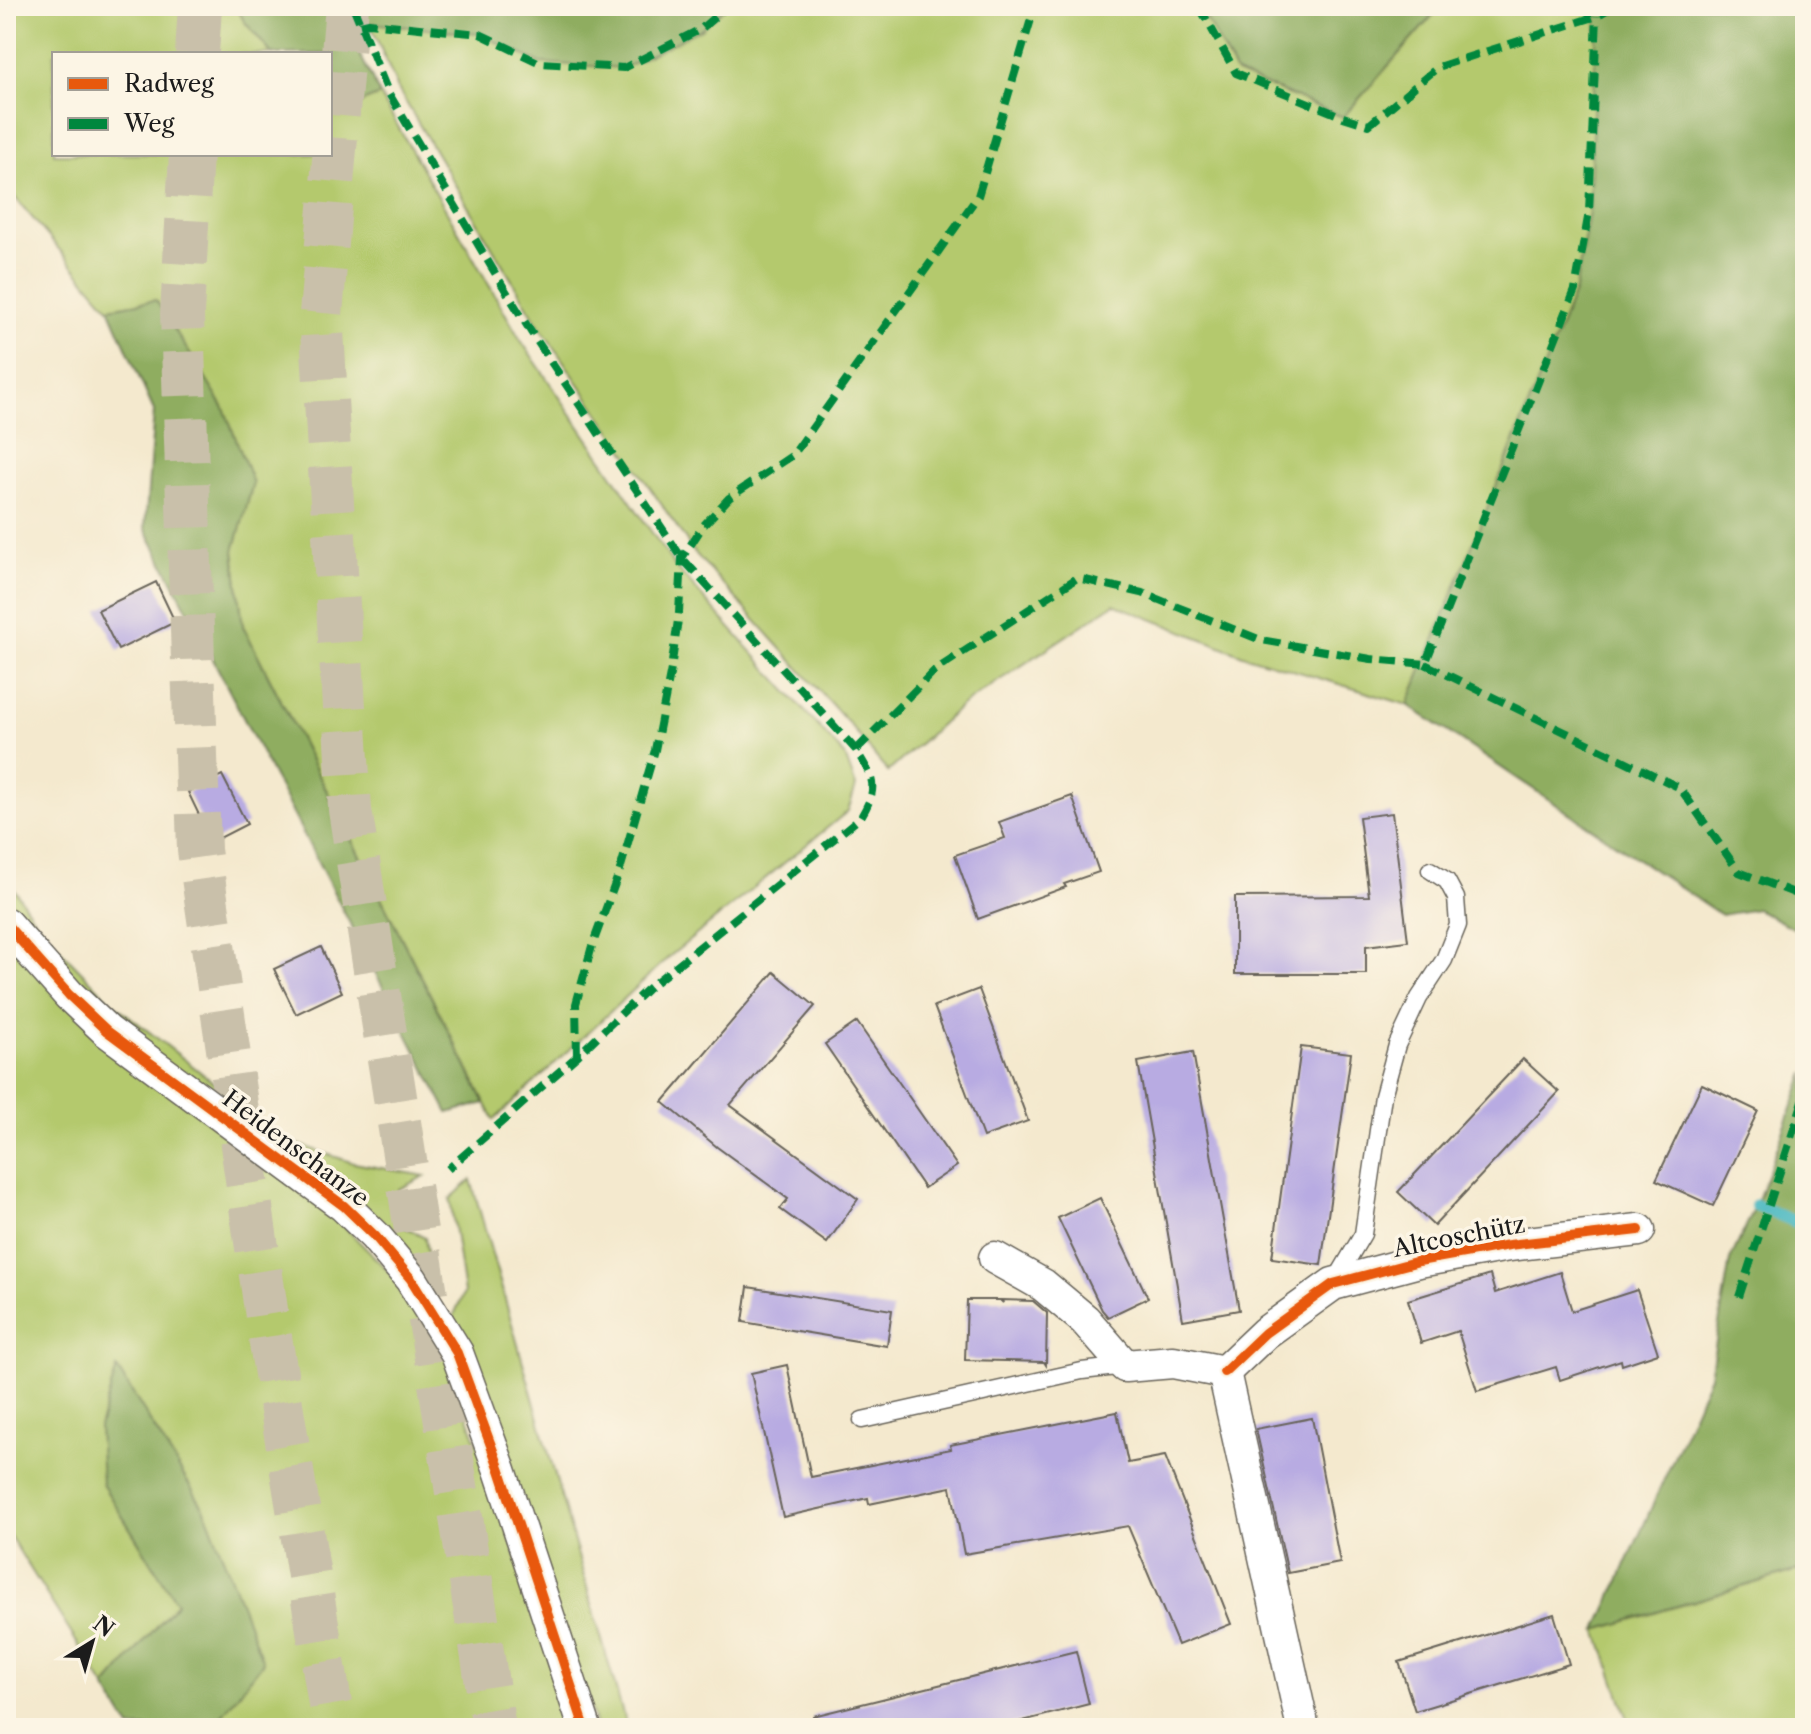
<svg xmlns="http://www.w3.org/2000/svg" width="1811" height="1734" font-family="'Libre Caslon Text',serif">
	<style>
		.green { fill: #b4c96d; stroke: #687244; stroke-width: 2 }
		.forest { fill: #8fad60; stroke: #56643e; stroke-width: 2 }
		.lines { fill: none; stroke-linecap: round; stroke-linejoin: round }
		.stream { stroke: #49b8c1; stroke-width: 12 }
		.building { fill: #b8abe2 }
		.highway-tunnel { stroke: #c9c0aa; stroke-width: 44; stroke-dasharray: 44 22; stroke-linecap: butt }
		.lane-casing { stroke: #68645a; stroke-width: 19 }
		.street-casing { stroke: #68645a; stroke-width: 35 }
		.lane { stroke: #fff; stroke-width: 16 }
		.street { stroke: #fff; stroke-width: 32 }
		.quiet { stroke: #00873e; stroke-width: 8; stroke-dasharray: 16 8; stroke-linecap: butt }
		.cycleway-casing { stroke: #fcf5e5; stroke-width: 15 }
		.cycleway { stroke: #e8590c; stroke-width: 10 }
		.labels { text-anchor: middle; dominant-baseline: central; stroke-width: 7; stroke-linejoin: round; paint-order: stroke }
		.street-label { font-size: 24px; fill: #1c1c1c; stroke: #fcf5e5 }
	</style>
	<rect width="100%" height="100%" fill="#fcf5e5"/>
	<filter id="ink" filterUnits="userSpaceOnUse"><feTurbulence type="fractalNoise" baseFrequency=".0125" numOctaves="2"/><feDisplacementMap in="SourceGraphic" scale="16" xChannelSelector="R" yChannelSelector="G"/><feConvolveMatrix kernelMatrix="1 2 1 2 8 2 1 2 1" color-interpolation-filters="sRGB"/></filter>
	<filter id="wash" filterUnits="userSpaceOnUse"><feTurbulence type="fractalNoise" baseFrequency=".006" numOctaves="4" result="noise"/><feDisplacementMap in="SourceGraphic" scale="32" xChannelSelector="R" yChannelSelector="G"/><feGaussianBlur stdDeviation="1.8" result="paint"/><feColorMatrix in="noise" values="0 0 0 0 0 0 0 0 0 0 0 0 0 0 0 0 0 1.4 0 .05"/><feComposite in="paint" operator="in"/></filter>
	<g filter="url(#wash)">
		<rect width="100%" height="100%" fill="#f4e9ce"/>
		<!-- green -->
		<g class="green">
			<polygon points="6,6 236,6 244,21 272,54 54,54 54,154 330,154 330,115 380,95 520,339 674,565 845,756 856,786 848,811 669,957 494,1120 243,626 234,551 253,483 156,300 109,308 6,187"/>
			<polygon points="727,6 1199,6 1236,73 1343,117 1441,6 1576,6 1597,16 1589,212 1575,290 1408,705 1243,655 1114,604 961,706 888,772 851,726 694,552 538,324 398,89 370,23 480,34 540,63 701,29"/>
			<polygon points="6,877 43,932 110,1001 288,1141 354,1163 425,1176 399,1189 405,1227 425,1237 430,1272 428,1276 423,1277 132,1037 32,936 6,903"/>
			<polygon points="6,942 311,1193 397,1280 447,1356 575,1728 212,1728 263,1662 102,1484 177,1603 105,1687 6,1530"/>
			<polygon points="471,1180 627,1728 597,1728 452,1319 464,1293 450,1199"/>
			<polygon points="1805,1568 1805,1728 1631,1728 1597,1630"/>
		</g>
		<!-- forest -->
		<g class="forest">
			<polygon points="236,6 727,6 701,29 624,68 540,63 480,34 370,23 348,30 380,95 330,115 330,54 272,54 244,21"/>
			<polygon points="1199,6 1441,6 1343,117 1236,73"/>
			<polygon points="1576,6 1805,6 1805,934 1757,909 1721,915 1408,705 1575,290 1589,212 1597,16"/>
			<polygon points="156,300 224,408 253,483 234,551 243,626 485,1103 448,1113 145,528 154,411 109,308"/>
			<polygon points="1805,1073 1805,1568 1597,1630 1710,1376 1730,1260 1756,1205"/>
			<polygon points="117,1368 205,1510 263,1662 212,1728 130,1728 105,1687 177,1603 102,1484 99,1427"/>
		</g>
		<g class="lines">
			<!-- stream -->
			<polyline class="stream" points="1756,1205 1805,1226"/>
		</g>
		<g id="blocks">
			<!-- building -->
			<g class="building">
				<polygon points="156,582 175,622 118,650 98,610"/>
				<polygon points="222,775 247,824 212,842 188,792"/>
				<polygon points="1072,796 1099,872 1064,884 1066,887 978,919 955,855 1005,838 999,822"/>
				<polygon points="1392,813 1408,941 1366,946 1366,974 1235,974 1235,897 1369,896 1359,817"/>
				<polygon points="321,947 342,992 296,1014 274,969"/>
				<polygon points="774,972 815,1006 730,1105 858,1199 827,1243 780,1209 788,1199 717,1147 663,1102"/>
				<polygon points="979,989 1028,1121 983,1137 934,1006"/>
				<polygon points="857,1022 957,1166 924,1188 825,1044"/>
				<polygon points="1301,1047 1351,1053 1321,1265 1272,1258"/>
				<polygon points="1193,1052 1239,1310 1183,1320 1138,1062"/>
				<polygon points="1523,1059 1559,1092 1434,1226 1398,1192"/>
				<polygon points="1702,1084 1758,1111 1713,1206 1656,1180"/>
				<polygon points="1100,1198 1148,1298 1108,1317 1102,1310 1058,1218"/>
				<polygon points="1560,1272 1572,1311 1637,1290 1658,1353 1622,1365 1621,1360 1560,1380 1556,1367 1477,1391 1458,1331 1421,1343 1408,1300 1490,1275 1495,1293"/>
				<polygon points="748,1287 892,1310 887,1346 743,1322"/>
				<polygon points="967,1300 1000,1300 1003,1303 1002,1300 1033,1301 1047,1313 1046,1365 1044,1362 965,1360"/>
				<polygon points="787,1365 811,1477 951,1449 950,1445 1117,1412 1128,1463 1165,1456 1231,1624 1178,1645 1128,1526 964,1554 951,1487 869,1504 868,1498 783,1517 751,1373"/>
				<polygon points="1312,1418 1340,1563 1288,1573 1256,1429"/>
				<polygon points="1554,1614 1569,1664 1415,1711 1399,1662"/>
				<polygon points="1076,1651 1089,1704 995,1728 814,1728 813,1716"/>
			</g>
		</g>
	</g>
	<g filter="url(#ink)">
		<use href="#blocks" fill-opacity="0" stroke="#68645a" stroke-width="2"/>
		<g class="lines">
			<!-- highway-tunnel -->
			<g class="highway-tunnel">
				<polyline points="347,6 321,314 350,810 494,1728"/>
				<polyline points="197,54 200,6"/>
				<polyline points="191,154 182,314 199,850 270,1337 334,1728"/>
			</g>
			<defs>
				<g id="lane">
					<polyline points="1334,1283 1363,1234 1383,1096 1397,1045 1419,998 1444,960 1458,925 1456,898 1447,881 1430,870"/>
					<polyline points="862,1420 1082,1371 1125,1366"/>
				</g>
				<g id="street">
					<polyline points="6,924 69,995 107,1031 344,1206 375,1236 411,1279 457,1353 500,1470 585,1728"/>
					<polyline points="995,1258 1043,1285 1085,1320 1125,1366 1173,1362 1224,1372"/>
					<polyline points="1224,1372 1265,1333 1333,1284 1419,1261 1509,1245 1639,1230"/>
					<polyline points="1224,1372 1303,1728"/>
				</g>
			</defs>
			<!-- lane casing -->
			<use href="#lane" class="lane-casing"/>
			<!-- street casing -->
			<use href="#street" class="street-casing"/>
			<!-- lane -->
			<use href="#lane" class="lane"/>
			<!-- street -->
			<use href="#street" class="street"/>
			<!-- quiet -->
			<g class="quiet">
				<path d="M353 6 388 92 492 268 531 332 682 558 856 750C873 779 880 785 861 817L646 990 577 1056 448 1169"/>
				<polyline points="1199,6 1236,73 1343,117 1369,125 1438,67 1597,16 1613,6"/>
				<polyline points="1576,6 1597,16"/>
				<polyline points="360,25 369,23 480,34 540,63 624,68 701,29 727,6"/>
				<polyline points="1425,664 1680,788 1739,872 1805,897"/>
				<polyline points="856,750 934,671 1077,578 1142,593 1261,640 1371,659 1425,664 1575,290 1589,212 1597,16"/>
				<polyline points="577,1056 576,1004 592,946 620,870 655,750 671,669 679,613 682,558 703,526 729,498 793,455 978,196 1035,6"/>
				<polyline points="1739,1297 1805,1095"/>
			</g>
			<defs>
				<g id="cycleway">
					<polyline points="6,924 69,995 107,1031 344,1206 375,1236 411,1279 457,1353 500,1470 585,1728"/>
					<polyline points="1224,1372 1265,1333 1333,1284 1419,1261 1509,1245 1639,1230"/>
				</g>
			</defs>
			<!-- cycleway casing -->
			<use href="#cycleway" class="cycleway-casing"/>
			<!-- cycleway -->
			<use href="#cycleway" class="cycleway"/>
		</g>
	</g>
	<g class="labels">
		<!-- street labels -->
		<g class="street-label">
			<text transform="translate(296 1148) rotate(37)">Heidenschanze</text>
			<text transform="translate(1459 1236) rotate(-11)">Altcoschütz</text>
		</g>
	</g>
	<!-- margin -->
	<rect width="1811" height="1734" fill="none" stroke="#fcf5e5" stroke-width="32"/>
	<!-- legend -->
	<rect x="52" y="52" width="280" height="104" fill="#fcf5e5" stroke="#a29e95" stroke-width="2"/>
	<rect x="68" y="78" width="40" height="12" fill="#e8590c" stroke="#a29e95" stroke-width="2"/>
	<text x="124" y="92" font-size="24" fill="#1c1c1c">Radweg</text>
	<rect x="68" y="118" width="40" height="12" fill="#00873e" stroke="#a29e95" stroke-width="2"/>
	<text x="124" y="132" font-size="24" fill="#1c1c1c">Weg</text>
	<!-- north arrow -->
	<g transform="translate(92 1642) rotate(37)" stroke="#fcf5e5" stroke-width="6" paint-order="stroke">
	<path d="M0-6L14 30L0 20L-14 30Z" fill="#1c1c1c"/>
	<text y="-12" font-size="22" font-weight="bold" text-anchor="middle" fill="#1c1c1c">N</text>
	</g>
</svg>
